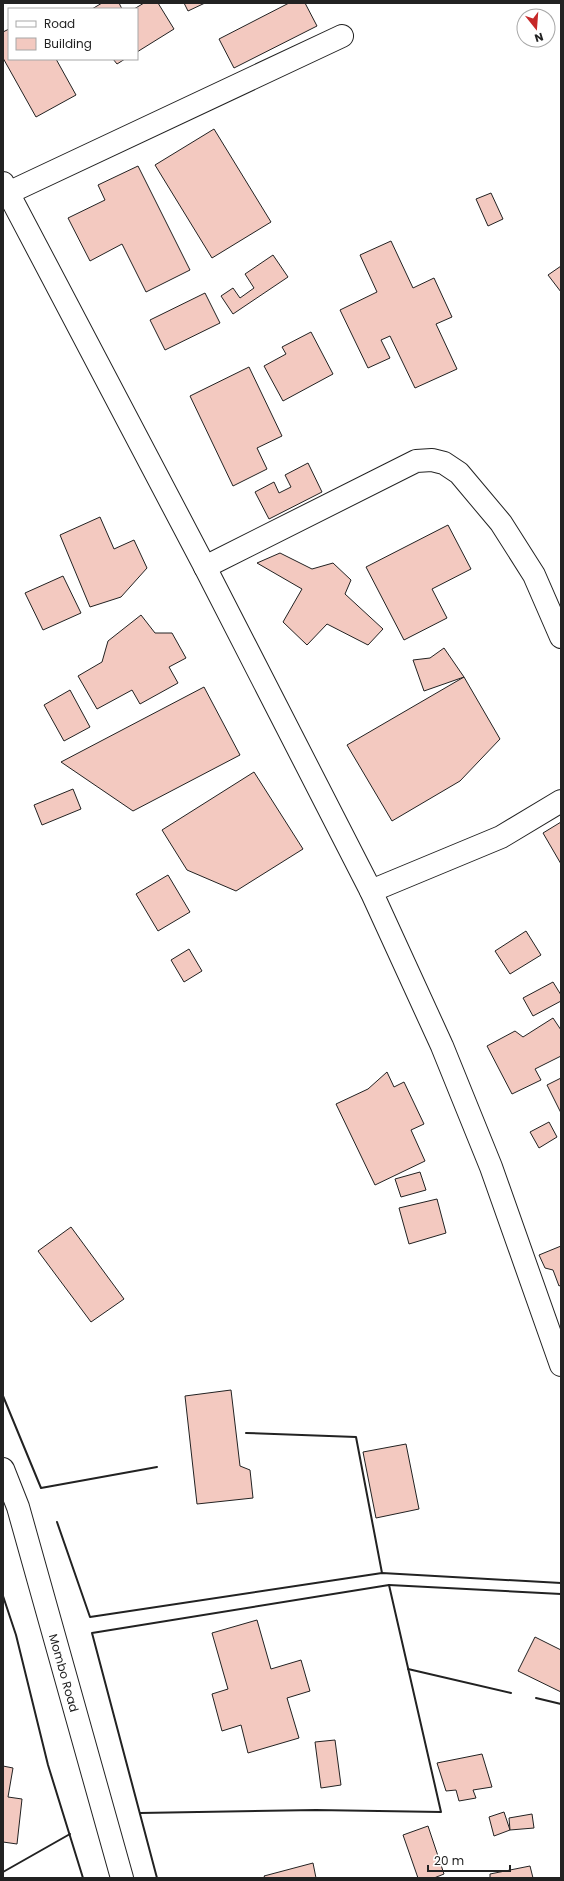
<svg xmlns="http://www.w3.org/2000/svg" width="564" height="1881" font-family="Poppins,sans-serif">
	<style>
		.building { fill: #f3c9c0; stroke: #222 }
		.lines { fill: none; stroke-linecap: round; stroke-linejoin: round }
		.minor-casing { stroke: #222; stroke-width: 24 }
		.minor { stroke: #fff; stroke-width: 22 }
		.wall { stroke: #222; stroke-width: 2 }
		.labels { text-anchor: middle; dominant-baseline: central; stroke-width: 3; stroke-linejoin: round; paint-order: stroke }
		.street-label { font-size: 12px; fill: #222; stroke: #fff }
	</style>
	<rect width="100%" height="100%" fill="#fff"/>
	<!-- building -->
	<g class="building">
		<polygon points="102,3 119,3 122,9 92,9"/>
		<polygon points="144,3 158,3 174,29 137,52 137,9 134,9"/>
		<polygon points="184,3 205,3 188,11"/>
		<polygon points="289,3 305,3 317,26 234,68 219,39"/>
		<polygon points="9,29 9,59 56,59 76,95 36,117 3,58 3,32"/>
		<polygon points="113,59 125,59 117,64"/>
		<polygon points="214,129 271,222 212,258 155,165"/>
		<polygon points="138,166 190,270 146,292 122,244 90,261 68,218 105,200 98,185"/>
		<polygon points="491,193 503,219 488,226 476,199"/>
		<polygon points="391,241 413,288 434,278 452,317 436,324 457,369 415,388 390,336 381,340 390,358 368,368 340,310 377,292 360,255"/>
		<polygon points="273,255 288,277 233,314 221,296 233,288 240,298 254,288 245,274"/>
		<polygon points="561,266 561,292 548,275"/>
		<polygon points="205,293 220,323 165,350 150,320"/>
		<polygon points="311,332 333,374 283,401 264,366 286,354 282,347"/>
		<polygon points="249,367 282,436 257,448 267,469 233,486 190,396"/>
		<polygon points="308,463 322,492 269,519 255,492 274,482 279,493 291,487 285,475"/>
		<polygon points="100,517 114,549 134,540 147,568 121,597 90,607 60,535"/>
		<polygon points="448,525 471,569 432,589 447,618 404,640 366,567"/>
		<polygon points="280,553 312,569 333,563 351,580 345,594 383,629 368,645 327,624 307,645 283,622 302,589 257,563"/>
		<polygon points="63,576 81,613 43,630 25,593"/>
		<polygon points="141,615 155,633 172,633 186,658 169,667 178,683 140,704 132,690 97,709 78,676 102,662 108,641"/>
		<polygon points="444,648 464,677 424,691 413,660 430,658"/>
		<polygon points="464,677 500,739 460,781 392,821 347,745"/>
		<polygon points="204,687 240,755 133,811 61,762"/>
		<polygon points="70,690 90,727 64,741 44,705"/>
		<polygon points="254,772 303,849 236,891 187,870 162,830"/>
		<polygon points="73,789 81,809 42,825 34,805"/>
		<polygon points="561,822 561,864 543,833"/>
		<polygon points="168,875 190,912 158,931 136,894"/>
		<polygon points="526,931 541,955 510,974 495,951"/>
		<polygon points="189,949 202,971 184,982 171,960"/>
		<polygon points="553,982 561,995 561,1001 533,1016 523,998"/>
		<polygon points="553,1018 561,1030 561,1056 535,1069 541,1080 512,1094 487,1046 515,1031 523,1037"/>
		<polygon points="387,1072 394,1087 404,1082 424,1124 411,1130 425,1161 375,1185 336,1104 368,1089"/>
		<polygon points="561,1078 561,1113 547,1085"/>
		<polygon points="549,1122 557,1137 539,1148 530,1132"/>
		<polygon points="420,1172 426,1190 401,1197 395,1179"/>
		<polygon points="437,1199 446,1233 409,1244 399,1208"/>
		<polygon points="71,1227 124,1299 91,1322 38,1251"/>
		<polygon points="561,1246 561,1285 559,1286 553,1270 545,1268 539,1255"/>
		<polygon points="231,1390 240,1466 250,1470 253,1498 197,1504 185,1396"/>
		<polygon points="406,1444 419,1509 376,1518 363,1452"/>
		<polygon points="257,1620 271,1669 301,1660 310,1691 287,1698 299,1738 248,1753 241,1725 222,1731 212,1694 228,1689 212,1633"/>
		<polygon points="535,1637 561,1650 561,1692 518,1671"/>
		<polygon points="335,1740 341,1785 321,1788 315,1742"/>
		<polygon points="482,1754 492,1787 473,1790 476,1798 459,1801 456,1790 446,1791 437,1763"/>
		<polygon points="3,1766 13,1768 8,1797 22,1799 17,1844 3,1842"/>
		<polygon points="504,1812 510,1830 494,1836 489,1817"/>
		<polygon points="532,1814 534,1828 510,1830 509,1818"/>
		<polygon points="428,1826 444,1874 434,1878 418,1878 403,1835"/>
		<polygon points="313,1863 316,1878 265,1878 264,1876"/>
		<polygon points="530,1866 533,1878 490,1878 490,1874"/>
	</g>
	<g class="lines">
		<defs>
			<g id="minor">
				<polyline points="3,183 205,567 371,891 442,1046 491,1167 561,1365"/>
				<polyline points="8,193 342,36"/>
				<polyline points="205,567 416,461 432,460 444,463 459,473 501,523 534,575 561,637"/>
				<polyline points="371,891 501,837 561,801"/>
				<path id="s1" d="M3 1469 18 1507 122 1878"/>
			</g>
		</defs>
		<!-- minor casing -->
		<use href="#minor" class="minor-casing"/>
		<!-- minor -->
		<use href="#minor" class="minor"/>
		<!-- wall -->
		<g class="wall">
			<polyline points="3,1396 41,1488 157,1467"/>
			<polyline points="246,1433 356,1437 382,1573"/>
			<polyline points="57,1522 90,1617 382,1573 561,1583"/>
			<polyline points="389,1585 561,1594"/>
			<polyline points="3,1596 16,1635 48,1765 83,1878"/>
			<polyline points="408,1669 511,1693"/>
			<polyline points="536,1698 561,1704"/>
			<polyline points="140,1813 316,1810 441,1812 389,1585 92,1633 157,1878"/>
			<polyline points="3,1872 70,1834"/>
		</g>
	</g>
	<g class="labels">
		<!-- street labels -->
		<g class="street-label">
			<text stroke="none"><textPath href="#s1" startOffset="213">Mombo Road</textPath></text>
		</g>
	</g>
	<!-- border -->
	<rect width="564" height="1881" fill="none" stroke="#222222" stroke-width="8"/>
	<!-- legend -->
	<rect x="8" y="8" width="130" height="52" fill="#ffffff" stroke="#a7a7a7"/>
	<rect x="16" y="21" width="20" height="6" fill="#ffffff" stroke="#a7a7a7"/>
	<text x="44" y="28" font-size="12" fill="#222222">Road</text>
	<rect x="16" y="38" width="20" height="12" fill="#f3c9c0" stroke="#a7a7a7"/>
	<text x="44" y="48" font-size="12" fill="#222222">Building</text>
	<!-- north arrow -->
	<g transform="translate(536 28) rotate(163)"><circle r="19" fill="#ffffff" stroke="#a7a7a7"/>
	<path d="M0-3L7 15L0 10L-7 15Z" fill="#c62828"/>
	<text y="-6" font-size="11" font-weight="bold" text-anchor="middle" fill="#222222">N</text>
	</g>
	<!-- scale -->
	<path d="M428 1865v6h82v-6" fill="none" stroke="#222222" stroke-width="2"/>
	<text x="434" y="1865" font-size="12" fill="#222222" stroke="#ffffff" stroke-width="3" paint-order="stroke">20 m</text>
</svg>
